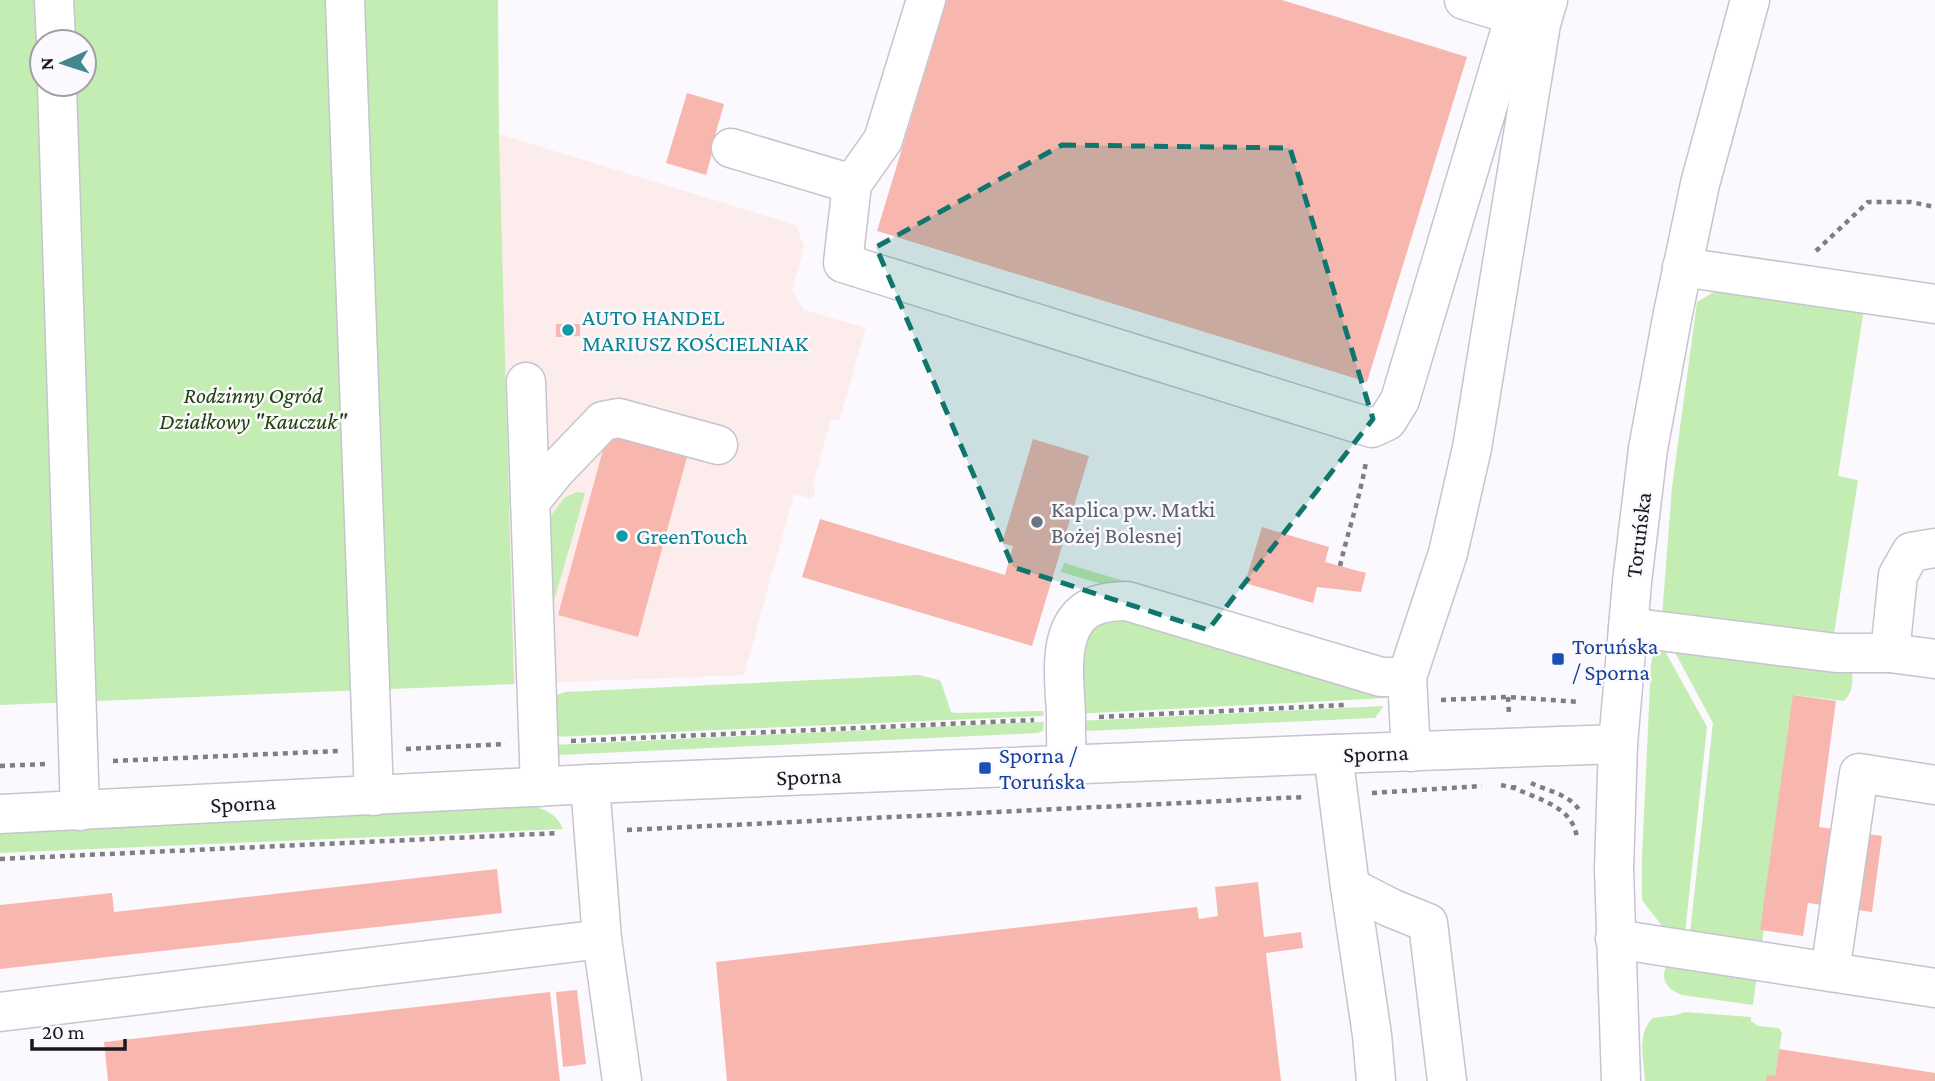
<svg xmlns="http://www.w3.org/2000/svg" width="1935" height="1081" font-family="'Crimson Pro',serif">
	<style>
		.commercial { fill: #fceceb }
		.green { fill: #c3edb3; fill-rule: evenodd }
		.building { fill: #f8b7ae }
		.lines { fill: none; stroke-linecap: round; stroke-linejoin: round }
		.minor-casing { stroke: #c7c3cf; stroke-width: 41 }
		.path { stroke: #7f7e82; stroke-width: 4.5; stroke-dasharray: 5 5; stroke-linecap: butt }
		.minor { stroke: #fff; stroke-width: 38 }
		.marked { fill: #0f766e; fill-opacity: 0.2; stroke: #0f766e; stroke-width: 5; stroke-dasharray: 14 9; stroke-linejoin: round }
		.culture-dot { fill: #0f9aa8; stroke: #fbf9fe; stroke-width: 2.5 }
		.worship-dot { fill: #6b7280; stroke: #fbf9fe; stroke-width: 2.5 }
		.transit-dot { fill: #1a4fb4; stroke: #fbf9fe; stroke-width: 2.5 }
		.labels { text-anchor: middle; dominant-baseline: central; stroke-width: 5; stroke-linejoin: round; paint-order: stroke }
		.culture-label { font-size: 23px; fill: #0d838f; stroke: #fbf9fe; text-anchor: start }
		.park-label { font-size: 23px; font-style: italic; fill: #1f440a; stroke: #fbf9fe }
		.worship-label { font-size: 23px; fill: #5b616d; stroke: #fbf9fe; text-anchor: start }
		.street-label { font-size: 23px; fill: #19181c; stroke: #fbf9fe }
		.transit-label { font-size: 23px; fill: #164399; stroke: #fbf9fe; text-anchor: start }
	</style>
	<rect width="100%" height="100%" fill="#fbf9fe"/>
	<!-- commercial -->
	<polygon class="commercial" points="499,134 796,225 804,247 792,291 804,310 866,328 839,421 831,419 813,484 815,492 812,499 794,494 744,675 514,684"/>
	<!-- green -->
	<g class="green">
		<path d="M0 0H498L499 134 514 684 0 705ZM42 42H84V84H42Z"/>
		<polygon points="1719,289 1865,302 1838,476 1858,480 1834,634 1662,617 1672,487 1697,302"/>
		<polygon points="577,492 585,493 552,608 548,520 564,498"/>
		<polygon points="1064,563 1267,624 1261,631 1061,572"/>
		<polygon points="1113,616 1383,694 1386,698 1074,714 1083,634"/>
		<path d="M1673 649 1852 670C1853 681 1853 693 1844 701L1794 695 1762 943 1690 933 1713 723Z"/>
		<polygon points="1665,651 1707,727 1685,933 1666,931 1642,900 1642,856 1651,664 1653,655"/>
		<polygon points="919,675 939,680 941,682 951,712 955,713 1040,711 1043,711 1044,716 553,737 554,696 565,692"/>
		<polygon points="1383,706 1383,707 1375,718 1372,718 1087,731 1083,731 1077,721"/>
		<polygon points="1038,722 1044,722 1043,731 1038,733 559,755 557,755 553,745"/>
		<path d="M532 806C546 810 557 814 563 829L0 853V830Z"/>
		<path d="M1667 965 1757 974 1753 1005 1682 995C1668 990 1659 979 1667 965Z"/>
		<path d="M1685 1012 1751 1017V1021L1758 1026 1779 1028 1782 1033 1775 1076 1766 1081H1645C1644 1061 1636 1033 1653 1018L1676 1015Z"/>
	</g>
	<!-- building -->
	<g class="building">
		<polygon points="947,0 1282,0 1467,57 1367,382 877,231"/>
		<polygon points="687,93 724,104 714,139 716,139 706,175 666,163"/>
		<polygon points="556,324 580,324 580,336 556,337"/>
		<polygon points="607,435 687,457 638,637 558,615"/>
		<polygon points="1033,439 1089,456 1032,646 802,577 820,519 1005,575 1013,546 1002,543"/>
		<polygon points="1262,527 1329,547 1325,562 1366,573 1361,592 1317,587 1313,603 1245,583"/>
		<polygon points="1793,695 1836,701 1819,827 1882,836 1872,912 1808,903 1803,936 1760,930"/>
		<polygon points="497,869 502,913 0,969 0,905 112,893 114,912"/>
		<polygon points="1258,882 1264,937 1301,932 1303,948 1266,953 1281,1081 727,1081 716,962 1197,907 1199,919 1218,916 1215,887"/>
		<polygon points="577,990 586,1064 563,1067 556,992"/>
		<polygon points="550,992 560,1081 108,1081 104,1042"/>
		<polygon points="1779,1049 1935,1073 1935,1081 1766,1081 1767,1075 1775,1076"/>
	</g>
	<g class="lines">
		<defs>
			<g id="minor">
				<polyline points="54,0 56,42"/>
				<polyline points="345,0 374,796"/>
				<polyline points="926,0 883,140 852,184 843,263 1372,428 1387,421 1400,400 1515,15"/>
				<polyline points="1464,0 1539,23"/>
				<polyline points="57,84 80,811"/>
				<polyline points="731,148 852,184"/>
				<polyline points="1682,267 1935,304"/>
				<polyline points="526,382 540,787"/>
				<polyline points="530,502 556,470 603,421 619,418 718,445"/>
				<polyline points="1628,627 1836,653 1890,653 1935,659"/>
				<polyline points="1890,653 1898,575 1911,552 1935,548"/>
				<polyline points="1411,752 1407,677 1448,553 1472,448 1541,24 1548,0"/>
				<polyline points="1333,754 1350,887 1372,1035 1376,1081"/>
				<path d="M1067 765C1066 748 1066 732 1066 715 1065 687 1058 643 1077 619 1088 604 1110 601 1127 601L1381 677H1407"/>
				<polyline points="590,784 602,939 622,1081"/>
				<polyline points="0,814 590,784 1333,754 1618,744"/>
				<polyline points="1350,887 1391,908 1428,923 1447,1081"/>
				<polyline points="1615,939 1935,988"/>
				<polyline points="1830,972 1859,773 1935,785"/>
				<polyline points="0,1012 602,939"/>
				<polyline points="1621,1081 1614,869 1618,744 1632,582 1648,449 1673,313 1700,184 1750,0"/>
			</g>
		</defs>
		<!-- minor casing -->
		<use href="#minor" class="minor-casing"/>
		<!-- path -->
		<g class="path">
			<polyline points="1816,251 1868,202 1911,202 1935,207"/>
			<path d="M1340 566C1348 531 1360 497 1366 462"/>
			<polyline points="1508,697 1509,714"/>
			<polyline points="1441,700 1508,697 1580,702"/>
			<polyline points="1099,717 1345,705"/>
			<polyline points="571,741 1034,720"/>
			<polyline points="406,749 506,744"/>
			<polyline points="113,761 338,751"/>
			<polyline points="0,766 45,764"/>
			<path d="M1531 783C1548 791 1569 794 1580 811"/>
			<polyline points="1501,785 1514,788"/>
			<path d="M1514 785V788C1540 800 1574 807 1577 839"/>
			<polyline points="1372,793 1482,786"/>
			<polyline points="627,830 1304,797"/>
			<polyline points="0,859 559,833"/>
		</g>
		<!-- minor -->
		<use href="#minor" class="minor"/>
	</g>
	<!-- marked area -->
	<path class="marked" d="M1062 145 1290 148 1373 419 1208 630 1013 567 876 247Z"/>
	<!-- markers -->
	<g class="culture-dot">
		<circle cx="568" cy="330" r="7"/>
		<circle cx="622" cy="536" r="7"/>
	</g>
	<circle class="worship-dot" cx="1037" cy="522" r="7"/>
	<g class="transit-dot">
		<rect x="1551" y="652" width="14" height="14" rx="3.5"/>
		<rect x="978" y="761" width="14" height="14" rx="3.5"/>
	</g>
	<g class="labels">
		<!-- culture labels -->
		<g class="culture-label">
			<text x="582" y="317">AUTO HANDEL<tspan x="582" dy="26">MARIUSZ KOŚCIELNIAK</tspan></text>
			<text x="636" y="536">GreenTouch</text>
		</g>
		<!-- park labels -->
		<g class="park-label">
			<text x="253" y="395">Rodzinny Ogród<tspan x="253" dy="26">Działkowy "Kauczuk"</tspan></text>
		</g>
		<!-- worship labels -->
		<g class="worship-label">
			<text x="1051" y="509">Kaplica pw. Matki<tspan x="1051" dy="26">Bożej Bolesnej</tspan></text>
		</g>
		<!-- street labels -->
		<g class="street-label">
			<text transform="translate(1638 535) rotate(-83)">Toruńska</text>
			<text transform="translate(1376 753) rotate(-2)">Sporna</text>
			<text transform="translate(809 776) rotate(-2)">Sporna</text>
			<text transform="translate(243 803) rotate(-3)">Sporna</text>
		</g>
		<!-- transit labels -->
		<g class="transit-label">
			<text x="1572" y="646">Toruńska<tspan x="1572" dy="26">/ Sporna</tspan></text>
			<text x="999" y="755">Sporna /<tspan x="999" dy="26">Toruńska</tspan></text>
		</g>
	</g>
	<!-- north arrow -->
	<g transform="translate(63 63) rotate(267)"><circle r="33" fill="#fbf9fe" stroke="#a19fa4" stroke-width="2"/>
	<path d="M0-5L12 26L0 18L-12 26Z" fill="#41898e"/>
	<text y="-10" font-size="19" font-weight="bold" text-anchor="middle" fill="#19181c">N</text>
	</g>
	<!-- scale -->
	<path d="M32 1039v10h93v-10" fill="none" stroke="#19181c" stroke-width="3.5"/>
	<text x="42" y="1039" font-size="21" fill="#19181c" stroke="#fbf9fe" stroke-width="5" paint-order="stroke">20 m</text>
</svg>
